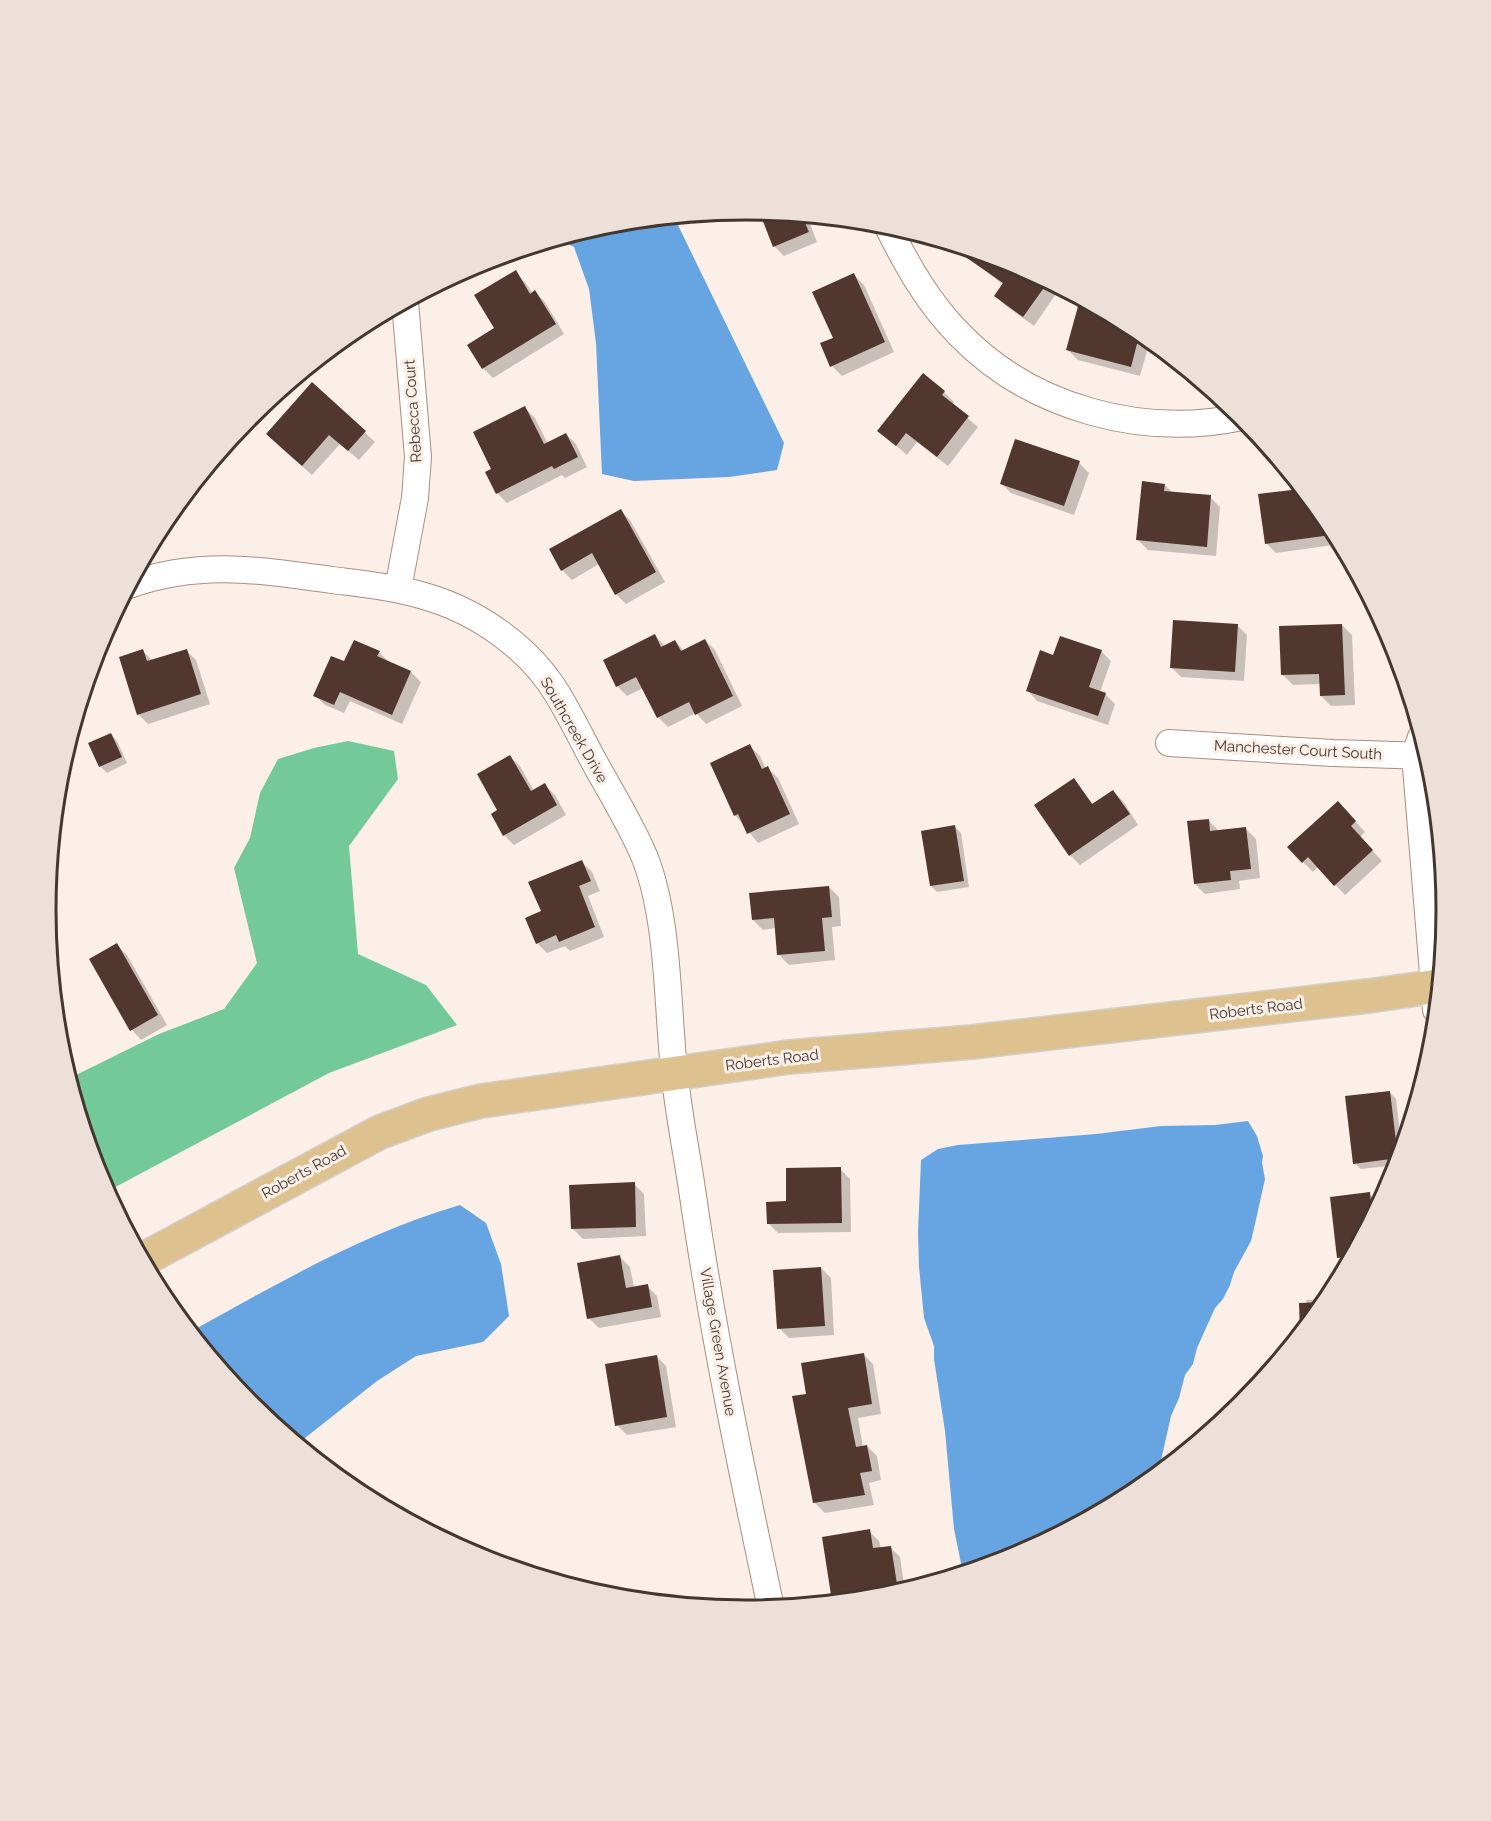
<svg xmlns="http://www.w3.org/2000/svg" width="1491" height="1821" font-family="Raleway,sans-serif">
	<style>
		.forest { fill: #73c997 }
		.water { fill: #66a5e2 }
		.shadow { fill: #0003 }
		.building { fill: #51372d }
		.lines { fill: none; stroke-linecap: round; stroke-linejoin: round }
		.street-casing { stroke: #ab8e7e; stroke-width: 28 }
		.primary-casing { stroke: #d2cfcd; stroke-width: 36 }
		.street { stroke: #fff; stroke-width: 26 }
		.primary { stroke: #ddc18e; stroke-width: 33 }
		.labels { text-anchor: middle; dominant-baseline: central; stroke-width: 6; stroke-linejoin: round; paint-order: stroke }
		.street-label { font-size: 15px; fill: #433730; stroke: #fcefe8 }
		.rim { fill: none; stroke: #433730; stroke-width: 3 }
	</style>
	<rect width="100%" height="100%" fill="#fcefe8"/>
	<!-- forest -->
	<polygon class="forest" points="348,741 394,751 398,779 349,846 358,954 426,985 457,1025 329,1073 106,1192 98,1178 68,1079 159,1034 224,1009 257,963 234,868 250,838 260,793 278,759 314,748"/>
	<!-- water -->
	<g class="water">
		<polygon points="674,217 784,443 777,470 729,477 634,481 602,474 596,343 589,289 574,247 558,239 609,223"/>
		<polygon points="1248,1121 1257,1136 1263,1156 1262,1163 1265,1179 1255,1224 1251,1241 1234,1272 1230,1285 1223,1299 1215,1308 1197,1348 1193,1364 1185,1375 1179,1398 1171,1416 1158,1474 1134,1493 1013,1558 963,1573 954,1529 945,1431 934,1359 934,1346 924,1318 919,1267 918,1233 921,1160 938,1149 958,1145 1096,1134 1161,1126 1215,1125"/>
		<path d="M460 1205 486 1223 501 1264 509 1316 483 1342 416 1356 377 1381 305 1438 303 1449 250 1406 190 1332C277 1284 364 1233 460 1205Z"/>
	</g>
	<!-- shadow -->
	<g class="shadow">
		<polygon points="760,211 807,216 817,242 784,256 774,246"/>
		<polygon points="976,263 1014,263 1060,288 1034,326 1006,306 996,296 1003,285"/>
		<polygon points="515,272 525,282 533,294 535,292 545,302 564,334 493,378 483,368"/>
		<polygon points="854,275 864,285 894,352 842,376 832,366"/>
		<polygon points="1081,299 1135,328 1150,340 1140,376 1078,360 1068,350"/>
		<polygon points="312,384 375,442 359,460 340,444 312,475 277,444"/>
		<polygon points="944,392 954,402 952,405 978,427 948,466 917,442 907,455 879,431"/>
		<polygon points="525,408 535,418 548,444 566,434 576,444 587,467 565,478 562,475 507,503 497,493 493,470"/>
		<polygon points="1079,463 1089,473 1074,515 1011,493 1001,483"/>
		<polygon points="1165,485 1173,493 1210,497 1220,507 1216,556 1148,550 1138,540"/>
		<polygon points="1299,486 1328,522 1340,544 1276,553 1266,543 1299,490"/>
		<polygon points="620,510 630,520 665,582 626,604 616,594 599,564 572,580 562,570"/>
		<polygon points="164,520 166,527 160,528 163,521"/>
		<polygon points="1237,625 1247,635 1244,681 1181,677 1171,667"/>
		<polygon points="1342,625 1352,635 1355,705 1331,706 1321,696 1321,684 1293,685 1283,675"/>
		<polygon points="655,636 665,646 675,641 684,651 705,640 715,650 742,706 706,724 696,713 668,727 658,717 643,688 627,696 617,686"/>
		<polygon points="186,650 196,660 210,704 148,724 138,714 143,651 153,661"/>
		<polygon points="1101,651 1111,661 1100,692 1105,694 1115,704 1108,725 1037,701 1028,691 1054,657"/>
		<polygon points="379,652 390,663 411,672 421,682 402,724 350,701 344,713 325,705 315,695 345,663"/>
		<polygon points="111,734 117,741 127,763 107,773 100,766 90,744"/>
		<polygon points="750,746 760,756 766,769 768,768 778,778 799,824 758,843 735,815"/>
		<polygon points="510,757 520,766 534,791 545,785 555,795 566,815 514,845 504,835 499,810"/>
		<polygon points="62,761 67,768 59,773"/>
		<polygon points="1074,780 1094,805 1113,792 1123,801 1138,825 1080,865 1070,855"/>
		<polygon points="1347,812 1365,832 1360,837 1382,861 1345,895 1318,867 1313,872 1303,862"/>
		<polygon points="1208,820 1218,830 1246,829 1256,839 1260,878 1239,881 1240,889 1205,894 1195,884"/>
		<polygon points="955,827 961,833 969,887 937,892 931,886"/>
		<polygon points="582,862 592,872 600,891 588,896 604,937 570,951 565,946 547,953 537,943 543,912"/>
		<polygon points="829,887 839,897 841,926 832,927 835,960 789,965 779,955 776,928 763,930 753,920"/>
		<polygon points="117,945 127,955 167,1025 141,1040 132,1030"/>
		<polygon points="1390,1093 1396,1099 1402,1149 1397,1165 1361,1169 1354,1163"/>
		<polygon points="840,1169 850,1179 851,1232 778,1233 768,1223"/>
		<polygon points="634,1184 644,1194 646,1236 583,1239 573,1229"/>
		<polygon points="1369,1194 1376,1200 1376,1209 1347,1263 1345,1263 1338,1257"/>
		<polygon points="620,1257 630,1267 634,1288 647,1286 657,1296 661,1317 599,1328 589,1318"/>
		<polygon points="821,1268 831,1278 834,1335 789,1338 779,1328"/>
		<polygon points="1328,1299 1302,1332 1301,1304 1307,1304 1306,1300"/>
		<polygon points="1300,1333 1294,1341 1294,1334"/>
		<polygon points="863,1354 873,1364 881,1414 858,1418 863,1447 867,1446 877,1456 881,1480 869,1483 874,1505 825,1513 815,1503 794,1397 808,1395"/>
		<polygon points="656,1356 666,1366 676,1427 627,1435 617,1425"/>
		<polygon points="869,1531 879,1541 881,1549 890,1547 900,1557 905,1591 882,1598 840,1602 832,1594"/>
	</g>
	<!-- building -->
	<g class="building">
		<polygon points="759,211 802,216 809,232 773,247"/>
		<polygon points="955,246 1014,263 1048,282 1023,317 994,296 1003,283 954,249"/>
		<polygon points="516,270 530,294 535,290 556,324 482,369 467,345 494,328 474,295"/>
		<polygon points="854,273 885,342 830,367 820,343 833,338 812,292"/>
		<polygon points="1080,299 1140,332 1131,367 1066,350"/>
		<polygon points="923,373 945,391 942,395 969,416 937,457 906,433 896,446 877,431"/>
		<polygon points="312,382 366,431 348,451 329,435 302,466 266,434"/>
		<polygon points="525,406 544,444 566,433 578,457 554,469 552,466 496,494 485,472 491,469 473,432"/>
		<polygon points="1015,439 1080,461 1064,506 1000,484"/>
		<polygon points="1142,481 1165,484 1164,491 1211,495 1207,547 1136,540"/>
		<polygon points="1301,489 1328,522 1331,535 1265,544 1258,494"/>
		<polygon points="621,509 656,572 615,595 592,553 561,571 549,549"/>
		<polygon points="1173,620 1238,624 1235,672 1170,668"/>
		<polygon points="1342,624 1345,695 1320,696 1319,674 1281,675 1279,626"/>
		<polygon points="655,634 661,647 675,640 681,651 705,639 733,696 695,715 689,702 657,718 636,677 616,687 603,660"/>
		<polygon points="1060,636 1102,650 1089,687 1106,693 1098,716 1026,691 1040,650 1053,655"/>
		<polygon points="354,640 380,651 377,656 411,671 392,715 340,692 334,705 313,696 331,656 344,661"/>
		<polygon points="143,649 147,661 187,649 201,694 137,715 119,657"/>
		<polygon points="111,733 122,757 99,767 88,743"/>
		<polygon points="750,744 762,769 768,766 790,814 747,834 738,814 734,816 710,763"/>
		<polygon points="510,755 531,791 545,783 557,805 503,836 491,814 497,810 477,774"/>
		<polygon points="1074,778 1092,804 1113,790 1130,814 1069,856 1034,805"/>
		<polygon points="1338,801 1356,821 1351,826 1373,850 1334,886 1308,857 1302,863 1287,847"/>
		<polygon points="1209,819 1210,831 1246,827 1251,869 1230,871 1231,880 1194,884 1187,821"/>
		<polygon points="955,825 964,881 930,886 921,831"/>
		<polygon points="582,860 591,881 579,886 595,927 559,942 556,935 536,944 525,918 541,911 528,882"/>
		<polygon points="829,886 832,917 822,918 825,951 777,955 774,918 752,920 749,893"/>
		<polygon points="117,943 158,1015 130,1031 89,959"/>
		<polygon points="1390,1091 1398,1158 1353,1164 1345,1096"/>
		<polygon points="841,1167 842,1223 767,1224 766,1202 786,1201 786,1168"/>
		<polygon points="635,1182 636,1227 571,1229 569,1185"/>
		<polygon points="1370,1192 1372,1217 1351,1256 1337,1258 1330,1197"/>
		<polygon points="620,1255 626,1288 648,1284 652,1307 587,1319 577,1263"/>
		<polygon points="821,1267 825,1326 777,1329 773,1270"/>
		<polygon points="1326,1302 1313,1318 1300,1333 1299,1303"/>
		<polygon points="864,1353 872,1404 848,1408 856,1447 867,1445 872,1471 860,1473 865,1495 813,1503 792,1396 806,1394 801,1363"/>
		<polygon points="657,1355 667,1417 615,1426 605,1364"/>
		<polygon points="870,1529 873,1548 891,1546 897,1584 831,1595 822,1537"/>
	</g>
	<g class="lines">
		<defs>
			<g id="street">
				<path d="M887 225C907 265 928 303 960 335 1032 409 1143 438 1242 417"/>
				<path d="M129 585C200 560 260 570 332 580 363 584 394 587 424 596 477 611 529 647 558 695 570 715 581 737 592 758 610 791 631 824 645 858 669 920 667 1003 674 1069 678 1112 687 1154 693 1196 713 1334 742 1472 771 1608"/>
				<polyline points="398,589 415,498 418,457 405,302"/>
				<polyline points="1421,737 1415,755 1436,1010"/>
				<polyline points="1169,743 1333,753 1427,756"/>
			</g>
			<polyline id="primary" points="142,1260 380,1132 429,1114 481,1101 789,1057 972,1042 1368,996 1439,986"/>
		</defs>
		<!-- street casing -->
		<use href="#street" class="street-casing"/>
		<!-- primary casing -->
		<use href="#primary" class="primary-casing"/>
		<!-- street -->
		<use href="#street" class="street"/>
		<!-- primary -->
		<use href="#primary" class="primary"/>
	</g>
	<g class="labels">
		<!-- street labels -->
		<g class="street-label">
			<text transform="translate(413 411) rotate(-94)">Rebecca Court</text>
			<text transform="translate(574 730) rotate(60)">Southcreek Drive</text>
			<text transform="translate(1298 750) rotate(3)">Manchester Court South</text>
			<text transform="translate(1256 1009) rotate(-7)">Roberts Road</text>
			<text transform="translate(772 1060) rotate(-7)">Roberts Road</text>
			<text transform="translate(304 1172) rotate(-29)">Roberts Road</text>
			<text transform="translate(718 1342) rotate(80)">Village Green Avenue</text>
		</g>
	</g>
	<!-- crop -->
	<path d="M0 0H1491V1821H0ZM56 910a690 690 0 1 1 1380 0a690 690 0 1 1-1380 0Z" fill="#ede0d9" fill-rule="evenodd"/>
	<path class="rim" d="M56 910a690 690 0 1 1 1380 0a690 690 0 1 1-1380 0Z"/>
</svg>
